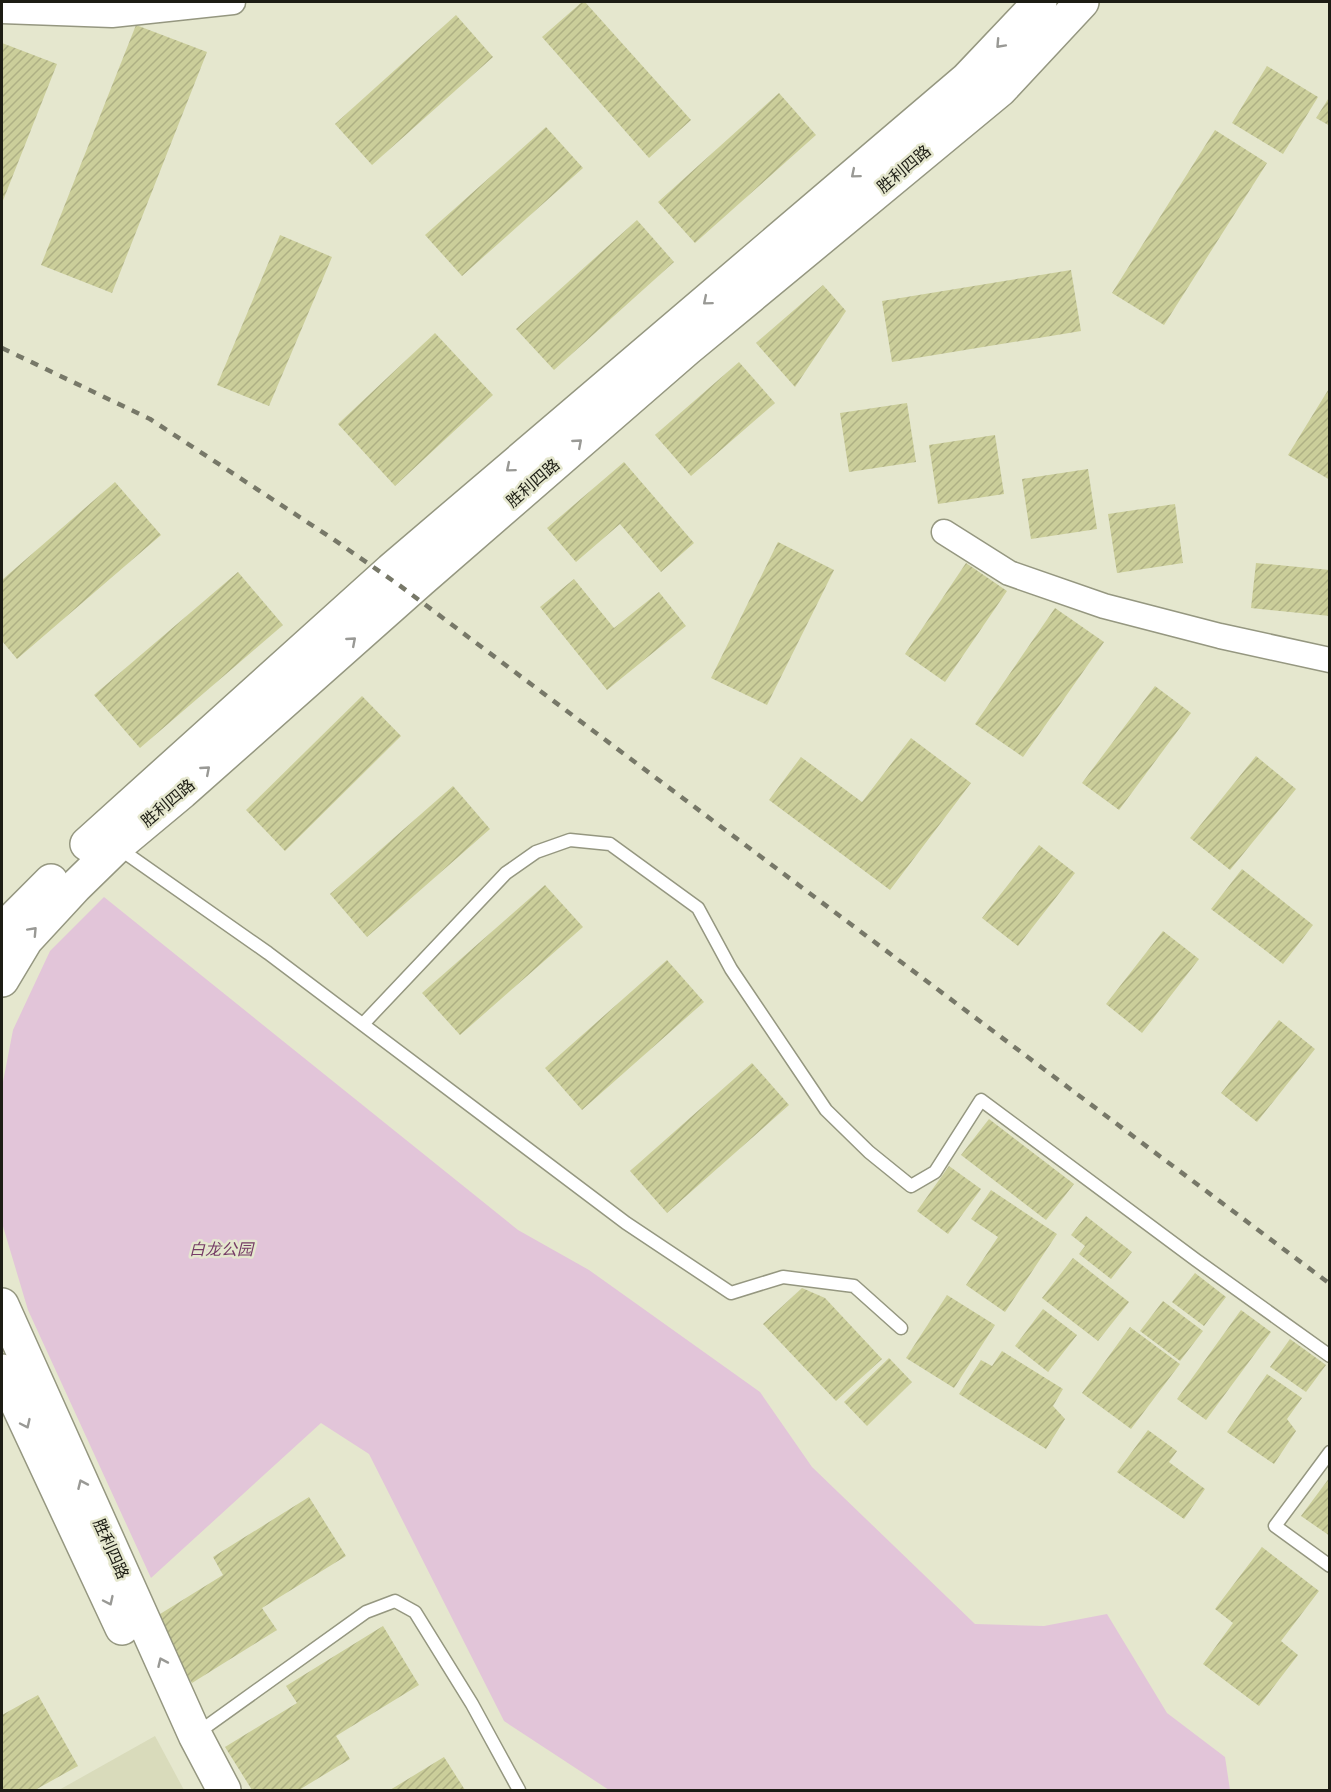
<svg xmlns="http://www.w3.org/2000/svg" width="1331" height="1792" font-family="'Times New Roman','Noto Sans SC',serif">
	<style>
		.built { fill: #d9dbbb }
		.green { fill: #e2c5d9 }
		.building { fill: url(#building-hatch) }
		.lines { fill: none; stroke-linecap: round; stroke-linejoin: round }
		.lane-casing { stroke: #959780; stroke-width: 15 }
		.street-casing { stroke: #959780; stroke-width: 27 }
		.secondary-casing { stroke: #959780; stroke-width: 36 }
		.lane { stroke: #fff; stroke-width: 12 }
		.street { stroke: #fff; stroke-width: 24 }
		.secondary { stroke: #fff; stroke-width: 33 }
		.rail { stroke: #777868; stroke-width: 4.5; stroke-dasharray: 8 8; stroke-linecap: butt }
		.oneway { stroke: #999995 }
		.labels { text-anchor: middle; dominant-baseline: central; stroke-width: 5; stroke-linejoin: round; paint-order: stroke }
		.street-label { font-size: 16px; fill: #1d1d14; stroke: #e5e7ce }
		.park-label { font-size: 16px; font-style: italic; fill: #763c66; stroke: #e5e7ce }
	</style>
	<defs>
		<pattern id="building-hatch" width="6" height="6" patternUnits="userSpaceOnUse" patternTransform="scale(1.5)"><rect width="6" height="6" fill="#cbce9a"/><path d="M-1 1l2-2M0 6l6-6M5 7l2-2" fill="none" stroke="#aeb084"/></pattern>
	</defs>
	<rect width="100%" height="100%" fill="#e5e7ce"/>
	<!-- built -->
	<polygon class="built" points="155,1736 184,1790 59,1790"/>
	<!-- green -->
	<polygon class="green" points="104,897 518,1230 589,1270 760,1392 812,1467 975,1624 1044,1626 1107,1614 1167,1713 1225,1757 1230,1790 609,1790 504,1721 369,1454 321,1423 151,1578 28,1310 2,1223 2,1087 13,1030 50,951"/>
	<!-- building -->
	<g class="building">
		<polygon points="582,2 585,2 691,120 649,158 542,37"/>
		<polygon points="456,15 493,57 372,165 335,124"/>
		<polygon points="136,25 207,52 112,293 41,265"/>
		<polygon points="2,43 57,64 2,203"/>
		<polygon points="1267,66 1318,97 1283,154 1232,123"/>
		<polygon points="779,93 816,135 695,243 658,202"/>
		<polygon points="1330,96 1330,126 1316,118"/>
		<polygon points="546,127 583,168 462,276 425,235"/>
		<polygon points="1215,130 1267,163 1164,325 1112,293"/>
		<polygon points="637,220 674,262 554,370 516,329"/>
		<polygon points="280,235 332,257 269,406 217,385"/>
		<polygon points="1071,270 1081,331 892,362 882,301"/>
		<polygon points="823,285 846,311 795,387 756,343"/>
		<polygon points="435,333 493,395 395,486 338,424"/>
		<polygon points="739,362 775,403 691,476 655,435"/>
		<polygon points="1330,387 1330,480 1288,455"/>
		<polygon points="907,403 916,462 849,472 840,413"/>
		<polygon points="995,435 1004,494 938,504 929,445"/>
		<polygon points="624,462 694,543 661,572 620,524 576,562 547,528"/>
		<polygon points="1088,469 1097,529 1031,539 1022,479"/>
		<polygon points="115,482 161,535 17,659 2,641 2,580"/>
		<polygon points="1175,504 1183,563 1117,573 1108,514"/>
		<polygon points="778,542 834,570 767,705 711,678"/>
		<polygon points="966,563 1007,591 945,682 905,654"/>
		<polygon points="1256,563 1330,570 1330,616 1251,608"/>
		<polygon points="238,572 283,625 140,748 94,695"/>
		<polygon points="574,579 614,628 659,592 686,626 607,690 540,607"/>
		<polygon points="1055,608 1104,642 1023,757 975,724"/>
		<polygon points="1155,686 1191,713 1119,810 1082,783"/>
		<polygon points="362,696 401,736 285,851 246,810"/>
		<polygon points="911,738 971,783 890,890 769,800 801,757 862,802"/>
		<polygon points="1256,756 1296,789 1230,870 1190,838"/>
		<polygon points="453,786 490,829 367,937 330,894"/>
		<polygon points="1039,845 1075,873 1018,946 982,918"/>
		<polygon points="1242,869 1313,925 1283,964 1211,909"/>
		<polygon points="545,885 583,927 460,1035 422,993"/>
		<polygon points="1163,931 1199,959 1142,1033 1106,1004"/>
		<polygon points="667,960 704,1002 582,1110 545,1068"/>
		<polygon points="1279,1020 1315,1049 1257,1122 1221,1093"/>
		<polygon points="752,1063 789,1105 667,1213 630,1171"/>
		<polygon points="989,1119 1074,1184 1046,1220 961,1155"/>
		<polygon points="949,1166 981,1189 948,1234 917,1211"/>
		<polygon points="991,1190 1057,1234 1005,1312 966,1285 998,1237 971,1219"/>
		<polygon points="1086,1216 1132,1252 1111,1279 1079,1254 1085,1246 1071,1235"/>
		<polygon points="1073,1258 1129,1302 1098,1341 1042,1298"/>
		<polygon points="1195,1273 1226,1297 1204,1326 1172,1302"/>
		<polygon points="802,1288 825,1298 882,1359 836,1401 763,1324"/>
		<polygon points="947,1295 995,1325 954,1388 906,1358"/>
		<polygon points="1163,1301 1203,1331 1180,1361 1140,1331"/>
		<polygon points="1043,1309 1077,1335 1048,1372 1015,1346"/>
		<polygon points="1241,1310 1271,1332 1206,1420 1177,1399"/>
		<polygon points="1130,1327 1180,1364 1131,1429 1082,1393"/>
		<polygon points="1290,1339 1326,1365 1306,1392 1270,1367"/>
		<polygon points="1002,1351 1063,1389 1053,1406 1065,1419 1046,1449 959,1394 981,1360 992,1366"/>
		<polygon points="889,1358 912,1382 867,1426 844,1402"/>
		<polygon points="1267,1374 1302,1398 1287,1419 1296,1431 1274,1464 1227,1432"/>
		<polygon points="1148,1430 1177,1451 1169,1462 1205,1489 1184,1519 1117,1472"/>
		<polygon points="1330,1477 1330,1536 1301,1516"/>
		<polygon points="309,1497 346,1556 262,1608 277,1630 192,1683 152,1619 223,1575 213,1557"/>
		<polygon points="1262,1547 1319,1591 1281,1641 1298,1655 1259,1706 1203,1664 1233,1623 1215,1609"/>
		<polygon points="383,1626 419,1685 336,1736 350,1759 299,1790 252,1790 225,1747 297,1703 286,1686"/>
		<polygon points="38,1695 78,1766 35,1790 2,1790 2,1715"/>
		<polygon points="444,1757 465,1790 390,1790"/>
	</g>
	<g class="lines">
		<defs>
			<g id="lane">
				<polyline points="117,847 268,953 626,1223 731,1293 783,1277 854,1286 901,1328"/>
				<polyline points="363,1024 506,873 536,852 570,840 610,844 698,908 731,969 826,1110 869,1152 911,1186 935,1172 981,1100 1196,1260 1330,1356"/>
				<polyline points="1330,1452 1275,1526 1330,1566"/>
				<polyline points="196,1734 366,1612 395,1601 415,1612 472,1704 519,1790"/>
			</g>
			<g id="street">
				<polyline points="2,11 112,15 233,2"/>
				<polyline points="944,532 1009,573 1104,606 1220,636 1330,660"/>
			</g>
			<g id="secondary">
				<polyline points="87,844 391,570 967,79 1040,2"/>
				<polyline points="2,933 5,927 51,881"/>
				<polyline points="2,980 26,940 75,887 116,847 182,792 421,580 687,349 1000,90 1082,2"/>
				<polyline points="2,1305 195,1735 224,1790"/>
				<polyline points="2,1371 122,1628"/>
			</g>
		</defs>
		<!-- lane casing -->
		<use href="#lane" class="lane-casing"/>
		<!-- street casing -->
		<use href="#street" class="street-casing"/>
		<!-- secondary casing -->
		<use href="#secondary" class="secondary-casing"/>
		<!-- lane -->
		<use href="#lane" class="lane"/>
		<!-- street -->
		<use href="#street" class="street"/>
		<!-- secondary -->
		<use href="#secondary" class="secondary"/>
		<!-- rail -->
		<polyline class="rail" points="2,348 150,419 333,539 399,585 1330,1284"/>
	</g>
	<!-- one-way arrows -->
	<defs><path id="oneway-chevron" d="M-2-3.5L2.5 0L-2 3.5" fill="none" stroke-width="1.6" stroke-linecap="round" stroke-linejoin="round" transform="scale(1.5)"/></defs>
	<g class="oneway">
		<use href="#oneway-chevron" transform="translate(1000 44) rotate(133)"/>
		<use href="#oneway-chevron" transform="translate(855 174) rotate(140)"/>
		<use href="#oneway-chevron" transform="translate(707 301) rotate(140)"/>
		<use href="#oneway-chevron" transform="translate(578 443) rotate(-41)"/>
		<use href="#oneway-chevron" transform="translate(510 468) rotate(140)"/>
		<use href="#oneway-chevron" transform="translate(352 641) rotate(-41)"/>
		<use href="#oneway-chevron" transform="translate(206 770) rotate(-41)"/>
		<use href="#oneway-chevron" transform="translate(33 931) rotate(-47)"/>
		<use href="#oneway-chevron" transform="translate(26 1424) rotate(65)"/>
		<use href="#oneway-chevron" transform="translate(82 1484) rotate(-114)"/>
		<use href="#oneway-chevron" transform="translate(109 1601) rotate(65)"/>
		<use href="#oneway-chevron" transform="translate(162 1662) rotate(-114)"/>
	</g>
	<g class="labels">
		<!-- street labels -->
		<g class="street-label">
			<text transform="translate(904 169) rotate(-40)">胜利四路</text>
			<text transform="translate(533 483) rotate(-41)">胜利四路</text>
			<text transform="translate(168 803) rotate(-40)">胜利四路</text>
			<text transform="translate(111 1549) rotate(66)">胜利四路</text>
		</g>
		<!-- park labels -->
		<g class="park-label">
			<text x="221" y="1249">白龙公园</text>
		</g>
	</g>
	<!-- border -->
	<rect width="1331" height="1792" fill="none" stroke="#1d1d14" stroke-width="6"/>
</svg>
